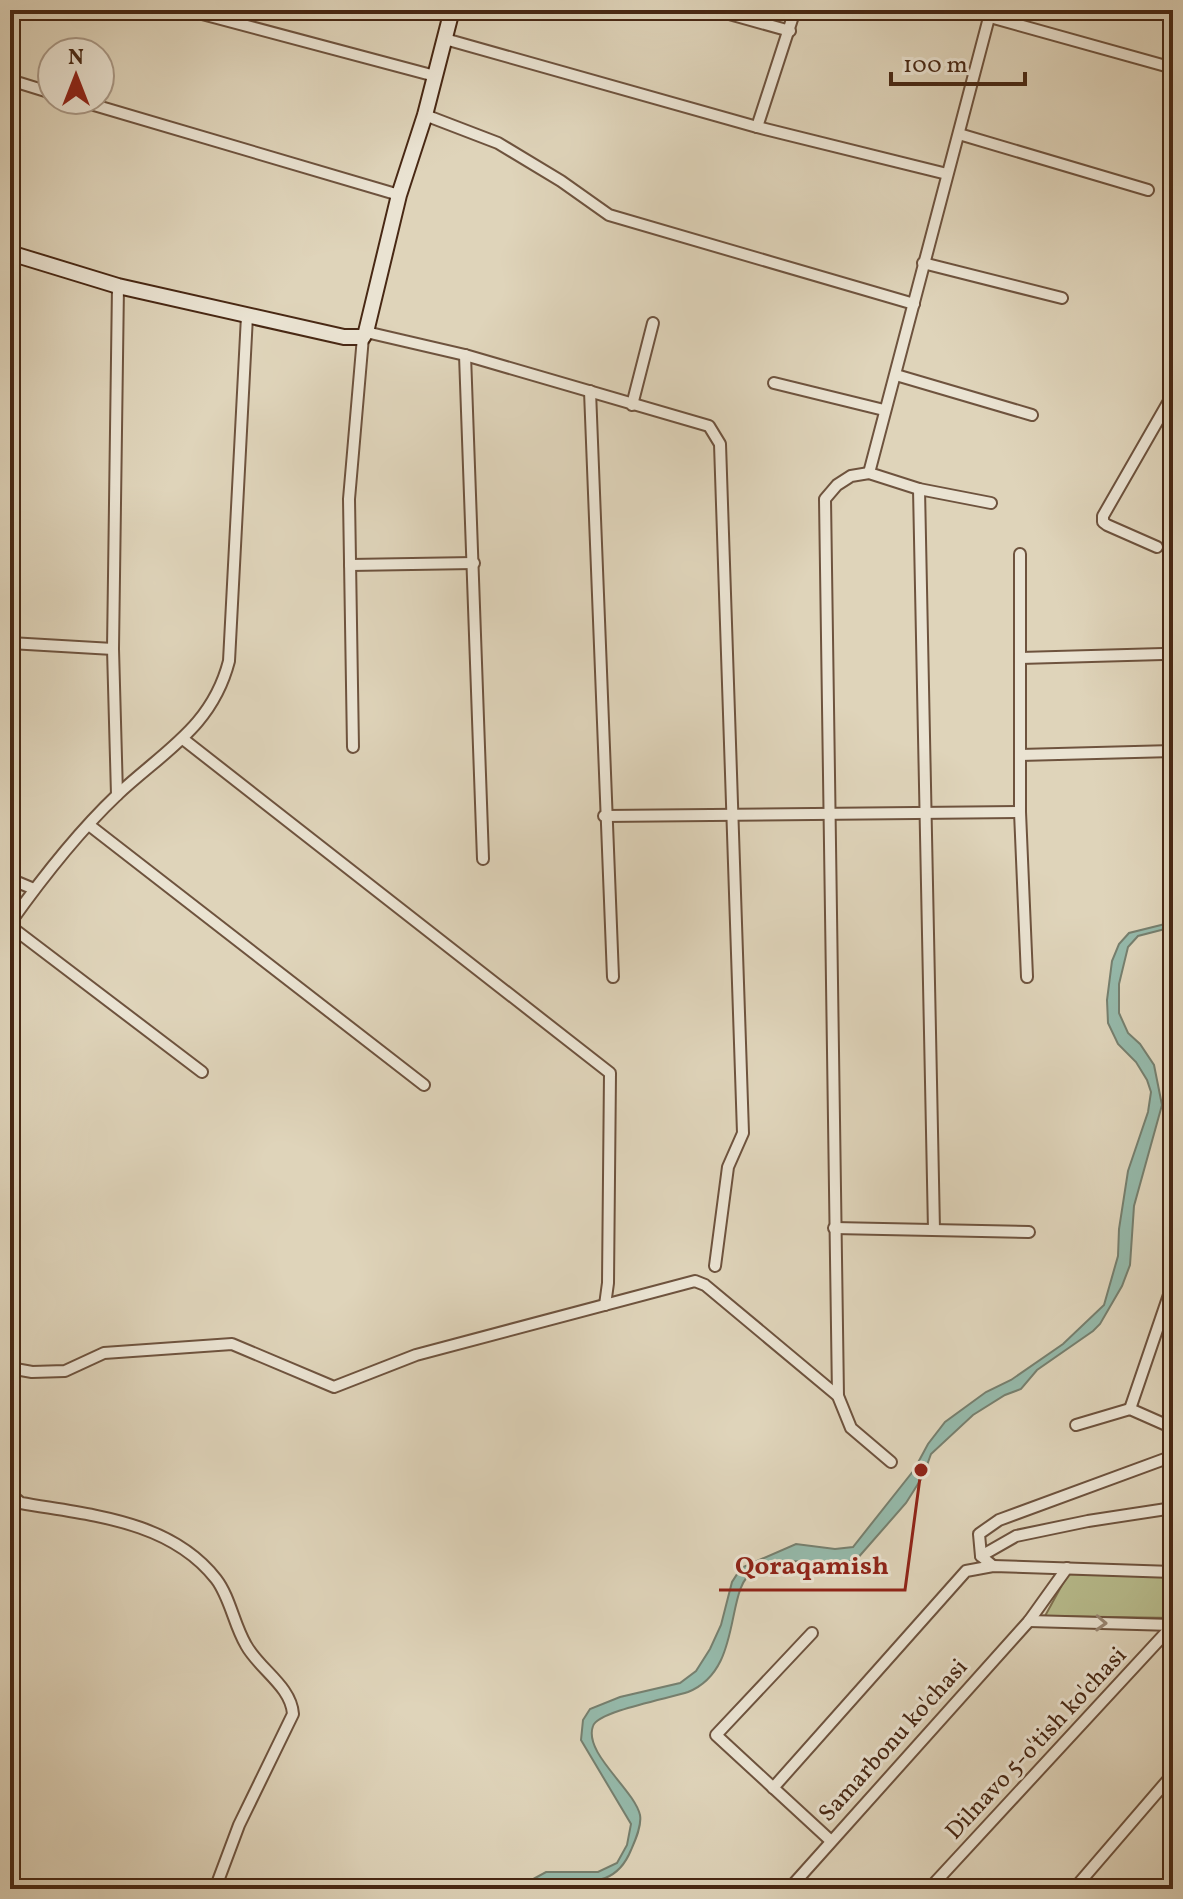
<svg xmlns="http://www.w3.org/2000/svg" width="1183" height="1899" font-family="Vollkorn,serif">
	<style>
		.green { fill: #b7bb8c; stroke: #807250; stroke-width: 2 }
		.water { fill: #95b9aa; stroke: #767f6e; stroke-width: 2 }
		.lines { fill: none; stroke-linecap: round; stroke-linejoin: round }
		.street-casing { stroke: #6e533e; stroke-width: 14 }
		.secondary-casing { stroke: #482814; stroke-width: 18 }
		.street { stroke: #eae3d2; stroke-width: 10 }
		.secondary { stroke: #eae3d2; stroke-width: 14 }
		.oneway { stroke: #998673 }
		.labels { text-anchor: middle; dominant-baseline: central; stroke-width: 6; stroke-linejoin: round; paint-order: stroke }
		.street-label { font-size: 24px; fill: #482814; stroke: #eae3d2 }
		.leader { fill: none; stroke: #8f2418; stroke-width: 3 }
		.callout-dot { fill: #8f2418; stroke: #eae3d2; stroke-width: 3 }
		.callout-label { font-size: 26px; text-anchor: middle; font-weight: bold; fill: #8f2418; stroke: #eae3d2; stroke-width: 6; stroke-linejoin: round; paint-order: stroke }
	</style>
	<rect width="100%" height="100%" fill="#dfd4ba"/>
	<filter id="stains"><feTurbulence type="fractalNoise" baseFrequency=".0025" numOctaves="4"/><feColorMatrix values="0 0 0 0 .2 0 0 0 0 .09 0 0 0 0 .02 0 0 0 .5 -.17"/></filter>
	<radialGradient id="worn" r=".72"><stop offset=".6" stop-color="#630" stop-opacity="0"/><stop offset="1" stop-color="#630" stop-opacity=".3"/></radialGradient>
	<!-- green -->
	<polygon class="green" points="1068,1574 1173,1577 1173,1618 1045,1616"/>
	<!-- water -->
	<path class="water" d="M1173 922V927L1138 936 1128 947 1119 984V1013L1128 1033 1140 1044 1154 1065 1162 1105 1134 1206 1130 1265 1122 1286 1100 1324 1093 1331 1037 1370 1021 1389 1005 1395 973 1415 931 1454 923 1476 906 1503 856 1560C822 1569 788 1552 755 1570 723 1587 745 1669 688 1692 671 1698 598 1711 593 1726 583 1753 634 1789 640 1815 642 1826 635 1841 631 1850 614 1892 580 1879 544 1884 533 1885 526 1889 515 1889L546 1872H598L617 1863 627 1845 631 1824 581 1740 583 1720 590 1709 620 1697 680 1683 696 1671 710 1649 721 1625 732 1582 741 1568 796 1544 835 1549 853 1547 914 1470 928 1444 945 1422 986 1392 1011 1380 1063 1344 1104 1305 1118 1256 1119 1229 1128 1171 1148 1112 1151 1092 1147 1080 1136 1062 1118 1044 1108 1023 1107 1000 1112 961 1119 944 1129 933Z"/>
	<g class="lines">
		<defs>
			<g id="street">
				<polyline points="187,10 435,76"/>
				<polyline points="715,10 790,31"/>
				<polyline points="990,17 1173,68"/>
				<polyline points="445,39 757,127 947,174"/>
				<polyline points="10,80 52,93"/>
				<polyline points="77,100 399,195"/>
				<polyline points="425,115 498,143 561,181 609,215 914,304"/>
				<polyline points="757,127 795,10"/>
				<polyline points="959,134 1148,190"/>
				<polyline points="923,263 1062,298"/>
				<polyline points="366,332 465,355 709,426 720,444 743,1133 728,1167 715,1266"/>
				<polyline points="465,355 483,859"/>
				<polyline points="896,375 1032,415"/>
				<polyline points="774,383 884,410"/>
				<polyline points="590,391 613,977"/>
				<polyline points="632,405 653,323"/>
				<polyline points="869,473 991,10"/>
				<polyline points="919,489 934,1230"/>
				<polyline points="1157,547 1107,525 1103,522 1103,516 1173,394"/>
				<polyline points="1020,554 1020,812 1027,977"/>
				<polyline points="350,565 474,563"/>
				<polyline points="1170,590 1173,586"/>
				<polyline points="10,643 113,649"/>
				<polyline points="1020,658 1163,654"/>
				<polyline points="183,739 610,1073 608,1283 605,1305"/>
				<polyline points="353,747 349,499 363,337"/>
				<polyline points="1020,755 1173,751"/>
				<polyline points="117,795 113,649 118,286"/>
				<polyline points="604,816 1020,812"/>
				<polyline points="89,825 424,1085"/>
				<polyline points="10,879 34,889"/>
				<path d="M10 923C42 878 77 833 117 795 164 751 212 727 229 661L247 316"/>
				<polyline points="10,926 202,1072"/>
				<polyline points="834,1228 1029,1232"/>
				<polyline points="10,1368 32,1372 65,1371 104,1353 232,1344 334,1387 416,1355 695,1281 705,1285 838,1396 851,1428 891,1462"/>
				<polyline points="838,1396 825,499 837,485 851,476 869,473 919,489 991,503"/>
				<polyline points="1130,1409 1173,1283"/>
				<polyline points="1076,1425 1130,1409 1173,1428"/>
				<path d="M10 1494 21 1503C89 1515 170 1520 216 1579 230 1597 234 1625 246 1645 259 1669 291 1686 293 1714L239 1825 215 1889"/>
				<polyline points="981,1556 1016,1536 1088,1521 1173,1508"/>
				<polyline points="993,1566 981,1556 979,1534 999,1520 1173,1456"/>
				<polyline points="1029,1621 1173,1625"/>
				<polyline points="812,1633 716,1735 831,1841"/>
				<polyline points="773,1788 966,1571 993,1566 1173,1572"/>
				<polyline points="789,1889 1029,1621 1067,1568"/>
				<polyline points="929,1889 1173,1625"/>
				<polyline points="1074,1889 1173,1774"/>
			</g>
			<polyline id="secondary" points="10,253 118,286 344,337 363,337 366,332 399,195 425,115 452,10"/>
		</defs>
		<!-- street casing -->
		<use href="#street" class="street-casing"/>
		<!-- secondary casing -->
		<use href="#secondary" class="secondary-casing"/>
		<!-- street -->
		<use href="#street" class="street"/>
		<!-- secondary -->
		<use href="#secondary" class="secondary"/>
	</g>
	<!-- one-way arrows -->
	<defs><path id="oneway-chevron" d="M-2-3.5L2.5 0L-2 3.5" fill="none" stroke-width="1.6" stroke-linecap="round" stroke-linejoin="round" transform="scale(2)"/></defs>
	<use class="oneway" href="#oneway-chevron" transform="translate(1101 1623) rotate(2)"/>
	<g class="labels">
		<!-- street labels -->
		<g class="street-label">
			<text transform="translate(894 1741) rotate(-48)">Samarbonu ko'chasi</text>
			<text transform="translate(1037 1744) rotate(-47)">Dilnavo 5-o'tish ko'chasi</text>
		</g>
	</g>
	<!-- callouts -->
	<path class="leader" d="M921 1470L905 1590H719"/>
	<circle class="callout-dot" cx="921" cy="1470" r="8"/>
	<g class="callout-label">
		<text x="812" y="1574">Qoraqamish</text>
	</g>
	<!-- margin -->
	<rect width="1183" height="1899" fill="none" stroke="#dfd4ba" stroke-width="40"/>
	<rect x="12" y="12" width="1159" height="1875" fill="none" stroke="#482814" stroke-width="4"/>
	<rect x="20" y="20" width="1143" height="1859" fill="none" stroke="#482814" stroke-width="2"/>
	<!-- north arrow -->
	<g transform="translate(76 76)"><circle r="38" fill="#eae3d2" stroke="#a99886" stroke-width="2"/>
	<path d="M0-6L14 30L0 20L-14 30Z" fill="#8f2418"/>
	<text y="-12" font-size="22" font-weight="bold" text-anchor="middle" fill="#482814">N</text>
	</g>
	<!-- scale -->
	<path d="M891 72v12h134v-12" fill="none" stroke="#482814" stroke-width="4"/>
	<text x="903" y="72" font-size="24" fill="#482814" stroke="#eae3d2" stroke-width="6" paint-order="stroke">100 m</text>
	<rect width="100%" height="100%" filter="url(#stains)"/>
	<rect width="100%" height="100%" fill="url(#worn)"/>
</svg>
